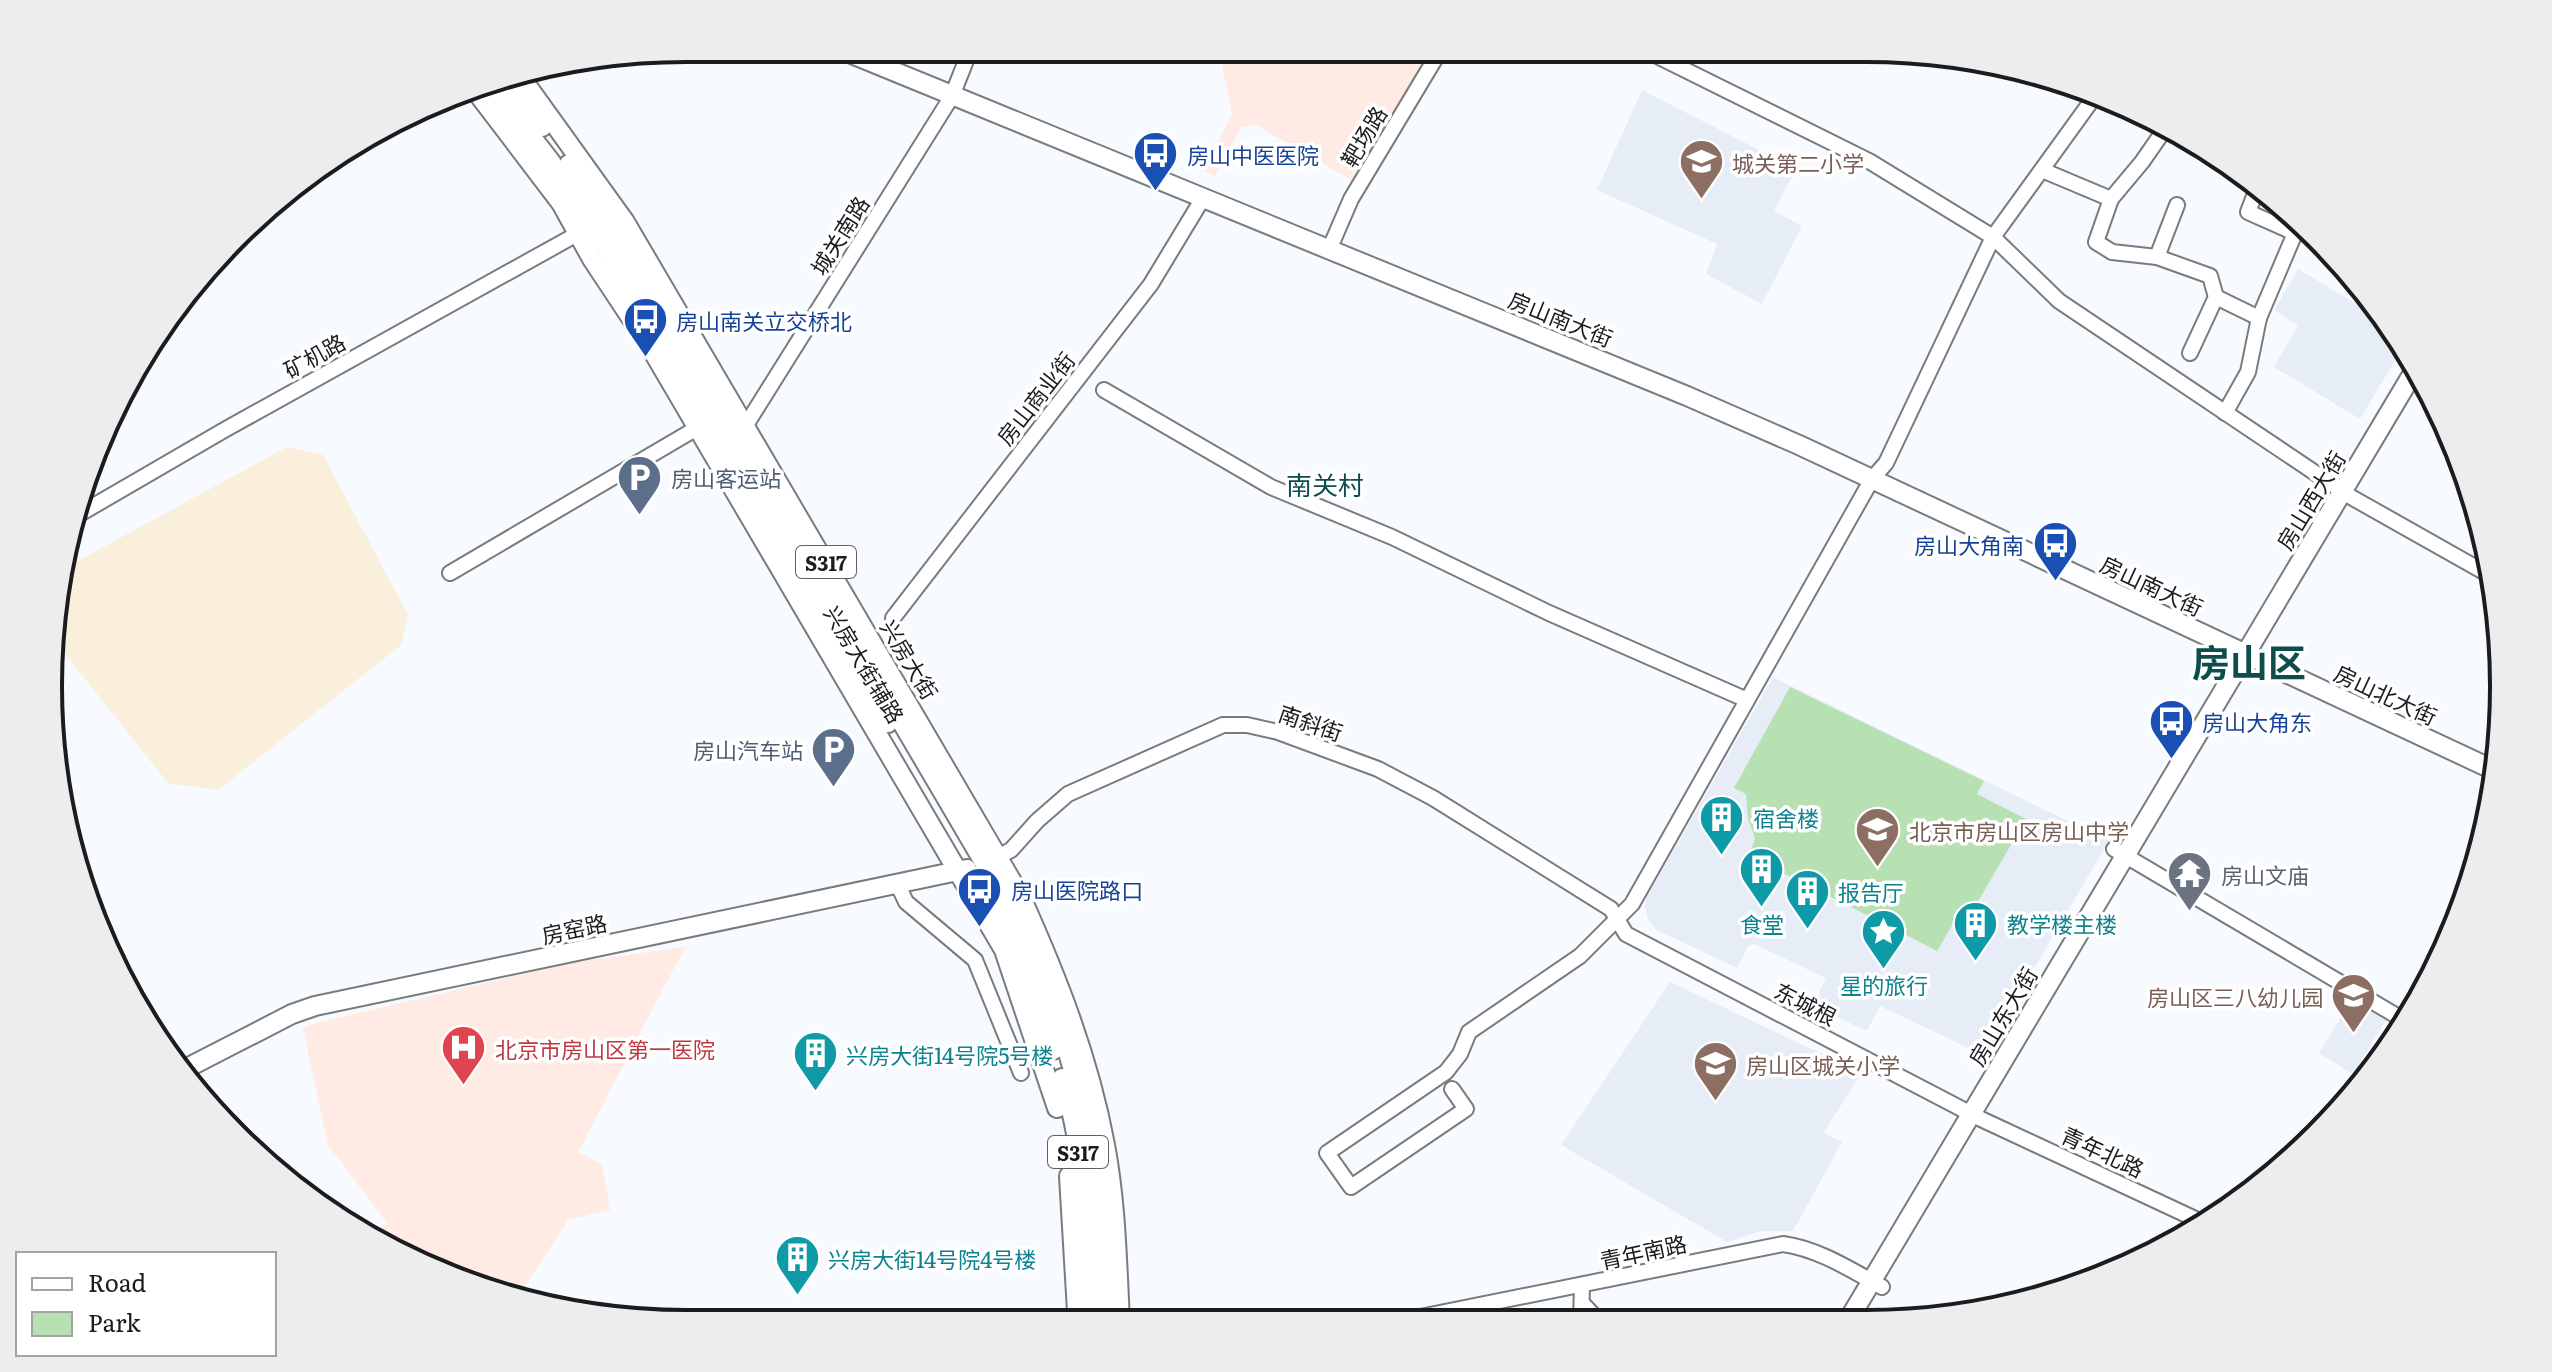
<svg xmlns="http://www.w3.org/2000/svg" width="2552" height="1372" font-family="Literata,'Noto Sans SC',serif">
	<style>
		.built { fill: #e6edf7 }
		.industrial { fill: #f9efda }
		.medical { fill: #ffebe3 }
		.green { fill: #b7e0b3 }
		.lines { fill: none; stroke-linecap: round; stroke-linejoin: round }
		.minor-casing { stroke: #797c7f; stroke-width: 18 }
		.major-casing { stroke: #797c7f; stroke-width: 22 }
		.minor { stroke: #fff; stroke-width: 14 }
		.major { stroke: #fff; stroke-width: 18 }
		.labels { text-anchor: middle; dominant-baseline: central; stroke-width: 7; stroke-linejoin: round; paint-order: stroke }
		.shield { fill: #fff; stroke: #5f6062; stroke-width: 2 }
		.shield-label { font-size: 20px; font-weight: bold; fill: #1b1c1e }
		.street-label { font-size: 22px; fill: #1b1c1e; stroke: #fff }
		.transit-label { font-size: 22px; fill: #164399; stroke: #fff; text-anchor: start }
		.education-label { font-size: 22px; fill: #785e54; stroke: #fff; text-anchor: start }
		.service-label { font-size: 22px; fill: #4e5e75; stroke: #fff; text-anchor: start }
		.culture-label { font-size: 22px; fill: #0d838f; stroke: #fff; text-anchor: start }
		.worship-label { font-size: 22px; fill: #5b616d; stroke: #fff; text-anchor: start }
		.health-label { font-size: 22px; fill: #be3a42; stroke: #fff; text-anchor: start }
		.quarter-label { font-size: 26px; fill: #0d4d4c; stroke: #fff }
		.town-label { font-size: 38px; font-weight: bold; fill: #0d4d4c; stroke: #fff }
		.rim { fill: none; stroke: #1b1c1e; stroke-width: 4 }
	</style>
	<rect width="100%" height="100%" fill="#f7fafe"/>
	<!-- built -->
	<g class="built">
		<polygon points="1642,90 1796,169 1774,211 1802,226 1762,304 1706,274 1717,244 1597,190"/>
		<polygon points="2298,269 2387,322 2403,347 2360,419 2274,367 2298,325 2274,310"/>
		<polygon points="1773,677 2109,841 1983,1055 1880,1006 1867,1031 1813,1006 1826,978 1754,944 1748,946 1737,968 1655,929 1648,919 1645,906 1647,897"/>
		<polygon points="1670,982 1862,1073 1823,1133 1842,1142 1793,1231 1761,1231 1727,1242 1561,1145"/>
		<polygon points="2354,996 2388,1017 2353,1074 2319,1053"/>
	</g>
	<!-- industrial -->
	<polygon class="industrial" points="287,447 323,455 408,615 401,645 218,790 168,783 58,645 65,568"/>
	<!-- medical -->
	<g class="medical">
		<polygon points="1194,49 1431,49 1353,181 1256,125 1241,127 1215,176 1204,171 1232,114 1222,64"/>
		<polygon points="685,947 578,1152 602,1164 610,1210 568,1220 516,1300 374,1241 387,1223 328,1145 303,1028 316,1023 575,962"/>
	</g>
	<!-- green -->
	<polygon class="green" points="1790,687 1984,781 1977,794 2026,819 1980,898 1969,910 1956,919 1937,951 1893,928 1898,917 1891,914 1885,924 1773,868 1777,856 1772,853 1765,864 1754,859 1750,853 1755,838 1748,819 1746,794 1734,788"/>
	<g class="lines">
		<defs>
			<g id="minor">
				<polyline points="1643,49 1869,161 1993,237 2059,301 2351,497 2491,576"/>
				<polyline points="2042,170 2111,199 2142,162 2167,126"/>
				<polyline points="2111,199 2096,242 2112,252 2157,257 2210,276 2216,297 2259,318"/>
				<polyline points="1329,250 1351,199 1441,49"/>
				<polyline points="2157,257 2177,205"/>
				<polyline points="2190,353 2216,297"/>
				<polyline points="1104,390 1271,487 1392,537 1549,613 1747,700"/>
				<polyline points="2225,413 2248,372 2259,318 2295,233 2248,212 2258,186"/>
				<polyline points="741,433 952,96 971,48"/>
				<polyline points="71,519 226,429 579,233"/>
				<polyline points="450,573 697,428"/>
				<polyline points="893,618 1151,284 1203,198"/>
				<polyline points="2114,849 2407,1022"/>
				<polyline points="988,862 1011,850 1037,821 1068,794 1223,725 1247,725 1278,732 1378,769 1433,798 1611,909 1626,934 1981,1119 2206,1224"/>
				<polyline points="897,883 906,902 975,960 1021,1073"/>
				<polyline points="1452,1089 1466,1109 1351,1187 1327,1153 1446,1072 1460,1054 1469,1032 1580,956 1632,904 1872,479 1886,463 1993,237 2095,96"/>
				<polyline points="1582,1303 1598,1320"/>
				<path d="M1405 1320 1783 1244C1819 1249 1851 1270 1882 1287"/>
				<polyline points="1581,1320 1582,1286"/>
			</g>
			<g id="major">
				<polyline points="837,48 1687,396 1799,445 2498,772"/>
				<path d="M520 76 625 222 1021 897C1057 977 1089 1058 1105 1145 1116 1203 1117 1262 1120 1321"/>
				<polyline points="505,78 542,127"/>
				<polyline points="488,81 551,162 605,246 888,723"/>
				<polyline points="472,86 561,203 592,259 649,345 1004,950 1057,1108"/>
				<path d="M569 164 614 232 985 864C1034 957 1079 1056 1093 1162 1100 1215 1102 1268 1103 1321"/>
				<polyline points="996,911 1013,944 1053,1050"/>
				<polyline points="183,1070 292,1014 315,1006 967,869"/>
				<path d="M1062 1078C1087 1153 1088 1244 1089 1321"/>
				<polyline points="1069,1176 1077,1311"/>
				<polyline points="1849,1319 2416,368"/>
			</g>
		</defs>
		<!-- minor casing -->
		<use href="#minor" class="minor-casing"/>
		<!-- major casing -->
		<use href="#major" class="major-casing"/>
		<!-- minor -->
		<use href="#minor" class="minor"/>
		<!-- major -->
		<use href="#major" class="major"/>
	</g>
	<!-- icons -->
	<defs>
		<symbol id="bus-pin" viewBox="-11 -11 22 30"><path d="M0 17L-7.5 6A9.5 9.5 0 1 1 7.5 6Z" fill="#1a4fb4" stroke="#fff"/><path d="M-5-6H5V4H4V6H2V4H-2V6H-4V4H-5ZM-3.5-4V0h7V-4ZM-3.5 1.2v1.5H-2V1.2ZM2 1.2v1.5H3.5V1.2Z" fill="#fff"/></symbol>
		<symbol id="school-pin" viewBox="-11 -11 22 30"><path d="M0 17L-7.5 6A9.5 9.5 0 1 1 7.5 6Z" fill="#8d6e63" stroke="#fff"/><path d="M0-5L7-2L0 1L-7-2ZM-4 1L0 2.5L4 1V4Q0 6-4 4Z" fill="#fff"/></symbol>
		<symbol id="parking-pin" viewBox="-11 -11 22 30"><path d="M0 17L-7.5 6A9.5 9.5 0 1 1 7.5 6Z" fill="#5c6f8a" stroke="#fff"/><path d="M-3.5-5.5H1a3.5 3.5 0 0 1 0 7H-1V5.5H-3.5ZM-1-3.4V-.6H.8a1.4 1.4 0 0 0 0-2.8Z" fill="#fff"/></symbol>
		<symbol id="building-pin" viewBox="-11 -11 22 30"><path d="M0 17L-7.5 6A9.5 9.5 0 1 1 7.5 6Z" fill="#0f9aa8" stroke="#fff"/><path d="M-4-6H4V6H1V3H-1V6H-4ZM-2.5-4.3h1.7v1.8h-1.7ZM.8-4.3h1.7v1.8H.8ZM-2.5-1h1.7V.8h-1.7ZM.8-1h1.7V.8H.8Z" fill="#fff"/></symbol>
		<symbol id="temple-pin" viewBox="-11 -11 22 30"><path d="M0 17L-7.5 6A9.5 9.5 0 1 1 7.5 6Z" fill="#6b7280" stroke="#fff"/><path d="M0-6L5-2H3V0L6.5 2.5H4V6H1.5V3h-3V6H-4V2.5H-6.5L-3 0V-2H-5Z" fill="#fff"/></symbol>
		<symbol id="sight-pin" viewBox="-11 -11 22 30"><path d="M0 17L-7.5 6A9.5 9.5 0 1 1 7.5 6Z" fill="#0f9aa8" stroke="#fff"/><path d="M0-6L1.8-2.2L6-1.7L2.9 1.2L3.7 5.4L0 3.3L-3.7 5.4L-2.9 1.2L-6-1.7L-1.8-2.2Z" fill="#fff"/></symbol>
		<symbol id="hospital-pin" viewBox="-11 -11 22 30"><path d="M0 17L-7.5 6A9.5 9.5 0 1 1 7.5 6Z" fill="#e0444e" stroke="#fff"/><path d="M-5-5h3v3.5h4V-5h3V5h-3V1.5h-4V5h-3Z" fill="#fff"/></symbol>
	</defs>
	<g fill-rule="evenodd">
		<use href="#bus-pin" x="1130" y="128" width="51" height="69"/>
		<use href="#school-pin" x="1676" y="136" width="51" height="69"/>
		<use href="#bus-pin" x="620" y="294" width="51" height="69"/>
		<use href="#parking-pin" x="614" y="452" width="51" height="69"/>
		<use href="#bus-pin" x="2030" y="518" width="51" height="69"/>
		<use href="#bus-pin" x="2146" y="696" width="51" height="69"/>
		<use href="#parking-pin" x="808" y="724" width="51" height="69"/>
		<use href="#building-pin" x="1696" y="792" width="51" height="69"/>
		<use href="#school-pin" x="1852" y="804" width="51" height="69"/>
		<use href="#building-pin" x="1736" y="844" width="51" height="69"/>
		<use href="#temple-pin" x="2164" y="848" width="51" height="69"/>
		<use href="#bus-pin" x="954" y="864" width="51" height="69"/>
		<use href="#building-pin" x="1782" y="866" width="51" height="69"/>
		<use href="#building-pin" x="1950" y="898" width="51" height="69"/>
		<use href="#sight-pin" x="1858" y="906" width="51" height="69"/>
		<use href="#school-pin" x="2328" y="970" width="51" height="69"/>
		<use href="#hospital-pin" x="438" y="1022" width="51" height="69"/>
		<use href="#building-pin" x="790" y="1028" width="51" height="69"/>
		<use href="#school-pin" x="1690" y="1038" width="51" height="69"/>
		<use href="#building-pin" x="772" y="1232" width="51" height="69"/>
	</g>
	<g class="labels">
		<!-- shield labels -->
		<g class="shield">
			<rect x="796" y="546" width="60" height="32" rx="6"/>
			<rect x="1048" y="1136" width="60" height="32" rx="6"/>
		</g>
		<g class="shield-label">
			<text x="826" y="562">S317</text>
			<text x="1078" y="1152">S317</text>
		</g>
		<!-- street labels -->
		<g class="street-label">
			<text transform="translate(1363 136) rotate(-59)">靶场路</text>
			<text transform="translate(839 235) rotate(-58)">城关南路</text>
			<text transform="translate(1561 318) rotate(22)">房山南大街</text>
			<text transform="translate(314 355) rotate(-29)">矿机路</text>
			<text transform="translate(1035 398) rotate(-52)">房山商业街</text>
			<text transform="translate(2310 500) rotate(-59)">房山西大街</text>
			<text transform="translate(2152 585) rotate(25)">房山南大街</text>
			<text transform="translate(910 659) rotate(59)">兴房大街</text>
			<text transform="translate(865 664) rotate(59)">兴房大街辅路</text>
			<text transform="translate(2386 694) rotate(25)">房山北大街</text>
			<text transform="translate(1311 722) rotate(19)">南斜街</text>
			<text transform="translate(574 928) rotate(-12)">房窑路</text>
			<text transform="translate(1806 1003) rotate(27)">东城根</text>
			<text transform="translate(2002 1016) rotate(-59)">房山东大街</text>
			<text transform="translate(2103 1151) rotate(25)">青年北路</text>
			<text transform="translate(1643 1251) rotate(-12)">青年南路</text>
		</g>
		<!-- transit labels -->
		<g class="transit-label">
			<text x="1187" y="154">房山中医医院</text>
			<text x="676" y="320">房山南关立交桥北</text>
			<text x="2024" y="544" text-anchor="end">房山大角南</text>
			<text x="2202" y="721">房山大角东</text>
			<text x="1011" y="889">房山医院路口</text>
		</g>
		<!-- education labels -->
		<g class="education-label">
			<text x="1732" y="162">城关第二小学</text>
			<text x="1909" y="830">北京市房山区房山中学</text>
			<text x="2323" y="996" text-anchor="end">房山区三八幼儿园</text>
			<text x="1746" y="1064">房山区城关小学</text>
		</g>
		<!-- service labels -->
		<g class="service-label">
			<text x="671" y="477">房山客运站</text>
			<text x="803" y="749" text-anchor="end">房山汽车站</text>
		</g>
		<!-- culture labels -->
		<g class="culture-label">
			<text x="1753" y="817">宿舍楼</text>
			<text x="1838" y="891">报告厅</text>
			<text x="1762" y="923" text-anchor="middle">食堂</text>
			<text x="2007" y="923">教学楼主楼</text>
			<text x="1884" y="984" text-anchor="middle">星的旅行</text>
			<text x="846" y="1054">兴房大街14号院5号楼</text>
			<text x="828" y="1258">兴房大街14号院4号楼</text>
		</g>
		<!-- worship labels -->
		<g class="worship-label">
			<text x="2221" y="874">房山文庙</text>
		</g>
		<!-- health labels -->
		<g class="health-label">
			<text x="495" y="1048">北京市房山区第一医院</text>
		</g>
		<!-- quarter labels -->
		<g class="quarter-label">
			<text x="1325" y="483">南关村</text>
		</g>
		<!-- town labels -->
		<g class="town-label">
			<text x="2249" y="660">房山区</text>
		</g>
	</g>
	<!-- crop -->
	<path d="M0 0H2552V1372H0ZM686 62H1866A624 624 0 0 1 2490 686V686A624 624 0 0 1 1866 1310H686A624 624 0 0 1 62 686V686A624 624 0 0 1 686 62Z" fill="#ededed" fill-rule="evenodd"/>
	<path class="rim" d="M686 62H1866A624 624 0 0 1 2490 686V686A624 624 0 0 1 1866 1310H686A624 624 0 0 1 62 686V686A624 624 0 0 1 686 62Z"/>
	<!-- legend -->
	<rect x="16" y="1252" width="260" height="104" fill="#ffffff" stroke="#a4a4a5" stroke-width="2"/>
	<rect x="32" y="1278" width="40" height="12" fill="#ffffff" stroke="#a4a4a5" stroke-width="2"/>
	<text x="88" y="1292" font-size="24" fill="#1b1c1e">Road</text>
	<rect x="32" y="1312" width="40" height="24" fill="#b7e0b3" stroke="#a4a4a5" stroke-width="2"/>
	<text x="88" y="1332" font-size="24" fill="#1b1c1e">Park</text>
</svg>
